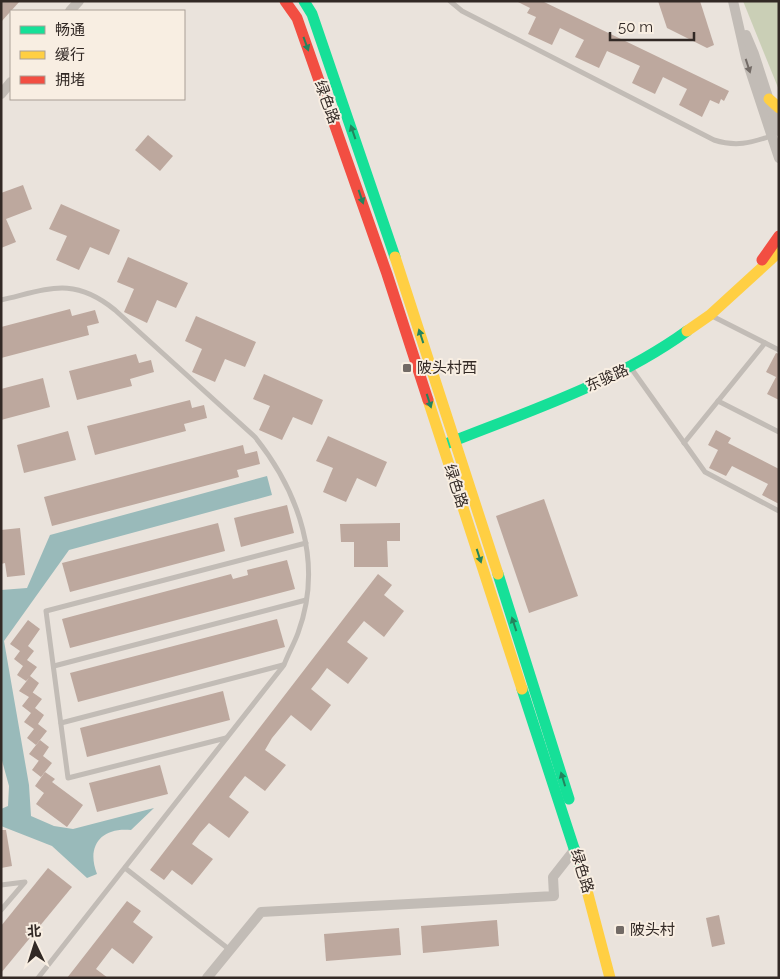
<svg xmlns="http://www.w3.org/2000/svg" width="780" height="979" font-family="Raleway,'Noto Sans SC',sans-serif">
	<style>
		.green { fill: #cacfb6 }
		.water { fill: #99baba }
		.building { fill: #bda89e }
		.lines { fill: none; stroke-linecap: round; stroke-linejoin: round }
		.lane { stroke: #c2bcb6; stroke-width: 5 }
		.street { stroke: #c2bcb6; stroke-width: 10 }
		.fast { stroke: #16e098; stroke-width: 11 }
		.slow { stroke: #ffcf43; stroke-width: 11 }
		.jam { stroke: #f24e42; stroke-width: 11 }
		.oneway { fill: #24845e }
		.oneway2 { fill: #736b66 }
		.poi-dot { fill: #726a65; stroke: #f8eee2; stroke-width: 2 }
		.labels { text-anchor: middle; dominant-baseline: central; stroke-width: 4; stroke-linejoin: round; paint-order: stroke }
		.street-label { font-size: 15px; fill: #322925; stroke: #f8eee2 }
		.poi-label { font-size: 15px; fill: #322925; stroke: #f8eee2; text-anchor: start }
	</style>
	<rect width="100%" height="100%" fill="#eae3dc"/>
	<!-- green -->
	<polygon class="green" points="743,1 779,1 779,90"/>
	<!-- water -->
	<path class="water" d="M267 476 272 495 69 550 4 641 29 785 31 816 54 826 73 829 154 808 131 830C101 827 86 846 97 874L87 878 52 846 1 826V809L8 806 9 786 1 757V590L27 588 50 535Z"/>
	<!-- building -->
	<g class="building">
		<polygon points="1,1 20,1 1,22"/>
		<polygon points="516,1 542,1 729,91 724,101 721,99 719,104 710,100 702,117 679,105 687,89 663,77 655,94 632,83 640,66 616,55 607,51 599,68 575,57 584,40 560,28 552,45 528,34 536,17 527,13 530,8"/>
		<polygon points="658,1 700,1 714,45 707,48 667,28"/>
		<polygon points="148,135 173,156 160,171 135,150"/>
		<polygon points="23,185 32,209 6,219 16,242 1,248 1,193"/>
		<polygon points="61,204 120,230 109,255 90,247 79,270 56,260 67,236 49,229"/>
		<polygon points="128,257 188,283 176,308 157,300 147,323 124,312 134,289 117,282"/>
		<polygon points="70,309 72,316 95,310 99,323 87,326 89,335 1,358 1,327"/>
		<polygon points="196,316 256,342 245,367 225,359 215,382 192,372 202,349 185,341"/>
		<polygon points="776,353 779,354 779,400 767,394 776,377 766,372"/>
		<polygon points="136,354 139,363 151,360 154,372 130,379 132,386 77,400 69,371"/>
		<polygon points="264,374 323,400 312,425 293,417 282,440 259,430 270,406 253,399"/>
		<polygon points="43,378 50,407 1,420 1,389"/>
		<polygon points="190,400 192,408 204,405 207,418 184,424 186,431 95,455 87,426"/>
		<polygon points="716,430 731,438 728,443 779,469 779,504 762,495 768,484 732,466 726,476 709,468 718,450 708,445"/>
		<polygon points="68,431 76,460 24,473 17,445"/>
		<polygon points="328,436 387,462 376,487 357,478 346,502 323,492 333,468 316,461"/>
		<polygon points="243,445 245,454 257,451 260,464 237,470 239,477 52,526 44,497"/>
		<polygon points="544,499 578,596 529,613 496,516"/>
		<polygon points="287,505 294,533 241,547 234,518"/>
		<polygon points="218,523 225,551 70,592 62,563"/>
		<polygon points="400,523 400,541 387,541 388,567 354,567 354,542 341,542 340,524"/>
		<polygon points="20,528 25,575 7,577 5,563 1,564 1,530"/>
		<polygon points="287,560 295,589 70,648 62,619 231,574 233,579 248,575 247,570"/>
		<polygon points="378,574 392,585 384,595 404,611 384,637 364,621 347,642 368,658 348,684 327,668 319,679 311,689 331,705 311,731 291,715 272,738 265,750 286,765 265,791 245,776 237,786 229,797 249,812 229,838 209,823 200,833 192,844 213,859 192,885 172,870 164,880 150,870"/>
		<polygon points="277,619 285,647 78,702 70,673"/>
		<polygon points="28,620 40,629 28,646 34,651 27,660 37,667 30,676 39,683 31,695 32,692 42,699 35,708 44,715 38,724 47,731 36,745 27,738 34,729 24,722 31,713 22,706 29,697 19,691 29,678 26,681 17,675 23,666 14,659 20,651 10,644"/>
		<polygon points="223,691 230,720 87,757 80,728"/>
		<polygon points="40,740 49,747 43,756 52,763 41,777 32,770 40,759 39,761 29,754"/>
		<polygon points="160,765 168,794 97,812 89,783"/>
		<polygon points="45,772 55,779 52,782 83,805 67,827 36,804 44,793 35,786"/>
		<polygon points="1,830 6,830 12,866 1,868"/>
		<polygon points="48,868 72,887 1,973 1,926"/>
		<polygon points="127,901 141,911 133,922 153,937 133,964 112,948 96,969 108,978 67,978"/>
		<polygon points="719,915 725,944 712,947 706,918"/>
		<polygon points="497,920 499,946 423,953 421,926"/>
		<polygon points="399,928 401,955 326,961 324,934"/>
	</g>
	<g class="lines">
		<!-- lane -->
		<g class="lane">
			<path d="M450 1 462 11 714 140C736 147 750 143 771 136"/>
			<path d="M1 300C49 289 73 276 115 310L255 437C299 492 324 563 298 633 294 644 288 654 284 665L38 978"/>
			<polyline points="712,316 779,350"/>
			<polyline points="631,368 705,472 779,511"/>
			<polyline points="718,401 779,432"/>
			<polyline points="684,443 765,343"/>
			<polyline points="54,666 306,600"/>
			<polyline points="61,723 283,665"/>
			<polyline points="226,738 68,778 46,611 306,543"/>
			<polyline points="125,868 230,950"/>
			<polyline points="1,885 25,882 1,910"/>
		</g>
		<!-- street -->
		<g class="street">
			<polyline points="733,1 746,58 779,158"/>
			<polyline points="70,11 79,1"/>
			<polyline points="746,35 754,54 779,131"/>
			<polyline points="1,94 11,82"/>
			<polyline points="207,978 261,912 554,896 553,877 575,849"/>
		</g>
		<!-- fast -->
		<g class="fast">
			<polyline points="304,1 312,14 395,257"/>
			<path d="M446 444C529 411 615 383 687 331"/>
			<polyline points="498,574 569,799"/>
			<polyline points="522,689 584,879"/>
		</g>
		<!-- slow -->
		<g class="slow">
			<polyline points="769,99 779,108"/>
			<polyline points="395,257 498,574"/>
			<polyline points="687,331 710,315 779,252"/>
			<polyline points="428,400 522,689"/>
			<polyline points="584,879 610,978"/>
		</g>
		<!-- jam -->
		<g class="jam">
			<polyline points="285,1 297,18 387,274 428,400"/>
			<polyline points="762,260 779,236"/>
		</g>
	</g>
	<!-- one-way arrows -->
	<defs><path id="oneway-solid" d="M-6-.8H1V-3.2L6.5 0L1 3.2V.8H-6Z" transform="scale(1.25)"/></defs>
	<g class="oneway">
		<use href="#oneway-solid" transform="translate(306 44) rotate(70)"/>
		<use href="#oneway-solid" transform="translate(353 132) rotate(-109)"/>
		<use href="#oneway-solid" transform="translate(361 197) rotate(71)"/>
		<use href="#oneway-solid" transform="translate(421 336) rotate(-108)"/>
		<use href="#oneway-solid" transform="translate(429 401) rotate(72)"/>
		<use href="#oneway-solid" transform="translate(479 556) rotate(72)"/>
		<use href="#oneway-solid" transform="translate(514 624) rotate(-108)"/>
		<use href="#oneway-solid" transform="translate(563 779) rotate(-107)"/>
	</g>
	<use class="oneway2" href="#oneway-solid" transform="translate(748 66) rotate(72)"/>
	<!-- markers -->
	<g class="poi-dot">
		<rect x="402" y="363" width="10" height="10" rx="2.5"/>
		<rect x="615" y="925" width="10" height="10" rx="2.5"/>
	</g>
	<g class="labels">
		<!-- street labels -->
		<g class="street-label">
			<text transform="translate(327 102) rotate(70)">绿色路</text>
			<text transform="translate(607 378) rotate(-24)">东骏路</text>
			<text transform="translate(456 486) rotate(72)">绿色路</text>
			<text transform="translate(582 871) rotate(73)">绿色路</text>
		</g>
		<!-- poi labels -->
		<g class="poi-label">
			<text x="417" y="368">陂头村西</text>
			<text x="630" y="930">陂头村</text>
		</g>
	</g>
	<!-- border -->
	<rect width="780" height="979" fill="none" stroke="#322925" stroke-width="5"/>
	<!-- legend -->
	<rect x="10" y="10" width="175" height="90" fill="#f8eee2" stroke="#a99f96"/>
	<rect x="20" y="26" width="25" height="8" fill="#16e098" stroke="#a99f96"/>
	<text x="55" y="35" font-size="15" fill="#322925">畅通</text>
	<rect x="20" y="51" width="25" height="8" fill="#ffcf43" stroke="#a99f96"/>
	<text x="55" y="60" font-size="15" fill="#322925">缓行</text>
	<rect x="20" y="76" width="25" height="8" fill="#f24e42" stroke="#a99f96"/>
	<text x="55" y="85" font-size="15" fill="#322925">拥堵</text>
	<!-- north arrow -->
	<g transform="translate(35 944) rotate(356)" stroke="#f8eee2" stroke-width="4" paint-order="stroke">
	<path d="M0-4L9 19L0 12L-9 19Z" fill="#322925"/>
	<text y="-8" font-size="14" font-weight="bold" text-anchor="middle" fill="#322925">北</text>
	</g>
	<!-- scale -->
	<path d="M610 32v8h84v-8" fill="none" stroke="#322925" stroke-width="2.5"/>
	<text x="618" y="32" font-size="15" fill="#322925" stroke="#f8eee2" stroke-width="4" paint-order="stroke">50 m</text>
</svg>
